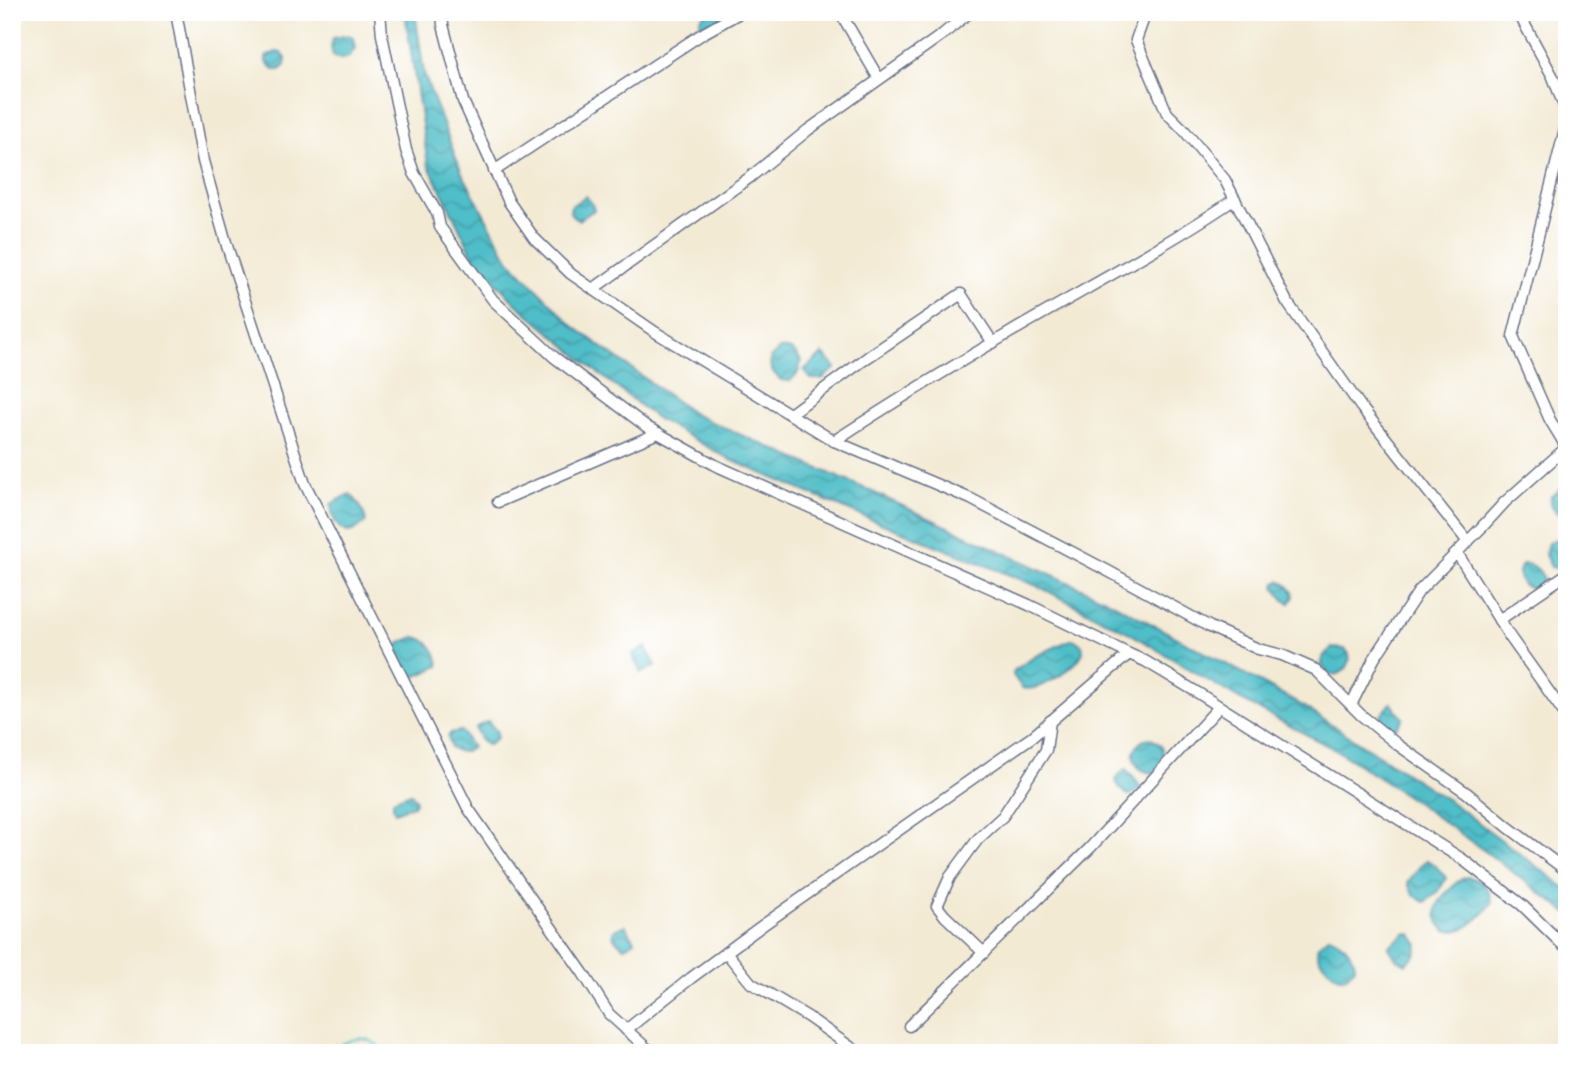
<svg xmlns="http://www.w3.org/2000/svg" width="1579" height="1065" font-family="Kalam,sans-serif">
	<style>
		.water { fill: url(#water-waves); stroke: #367693; stroke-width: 2 }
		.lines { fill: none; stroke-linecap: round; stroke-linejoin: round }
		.stream { stroke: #50bec8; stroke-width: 2 }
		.minor-casing { stroke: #677087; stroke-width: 13 }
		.minor { stroke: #fff; stroke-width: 10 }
	</style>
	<defs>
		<pattern id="water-waves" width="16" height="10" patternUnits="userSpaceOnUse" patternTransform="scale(1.75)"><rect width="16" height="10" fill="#50bec8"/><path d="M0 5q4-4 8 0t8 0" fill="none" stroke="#429ba6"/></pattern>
	</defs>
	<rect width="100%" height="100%" fill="#fff"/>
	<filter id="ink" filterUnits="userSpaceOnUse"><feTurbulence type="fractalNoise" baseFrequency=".0143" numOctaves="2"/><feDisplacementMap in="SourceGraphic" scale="14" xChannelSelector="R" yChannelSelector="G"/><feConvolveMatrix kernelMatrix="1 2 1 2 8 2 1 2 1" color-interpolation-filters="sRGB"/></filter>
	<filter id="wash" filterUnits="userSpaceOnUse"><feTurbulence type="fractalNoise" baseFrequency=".00686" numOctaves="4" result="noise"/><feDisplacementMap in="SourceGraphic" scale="28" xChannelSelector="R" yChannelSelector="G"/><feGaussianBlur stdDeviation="1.57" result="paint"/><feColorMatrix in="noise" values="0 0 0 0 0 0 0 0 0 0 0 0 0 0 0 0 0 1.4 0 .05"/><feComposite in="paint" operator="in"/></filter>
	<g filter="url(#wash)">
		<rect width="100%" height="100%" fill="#f3ead4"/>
		<!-- water -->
		<g class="water">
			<polygon points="405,12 415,12 424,74 461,171 508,259 573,326 695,415 868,490 1107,600 1295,701 1452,803 1567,889 1567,913 1493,857 1407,796 1336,750 1239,699 1128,632 1040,587 855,513 731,460 656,418 597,372 514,302 474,258 428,164"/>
			<path d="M708 12H721L722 17 705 28 700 25C699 18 703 16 708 12Z"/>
			<path d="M349 35 353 38 355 48 349 57C343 59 339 60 333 56L331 47 333 38Z"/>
			<polygon points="276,52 281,53 286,58 285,65 280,70 274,70 266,62 266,57"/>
			<polygon points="586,196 592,204 594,210 578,220 574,218 570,212 571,206"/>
			<path d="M780 349C792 348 796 352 801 361L798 373 790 381 781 380 771 370 770 358Z"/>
			<polygon points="823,354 836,368 822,379 811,379 804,370"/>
			<path d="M1567 484V517L1564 518C1556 513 1549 506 1551 496Z"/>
			<path d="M350 494C358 501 364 511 366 522L355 530 348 532C335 528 332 516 331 504Z"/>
			<polygon points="1558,538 1567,541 1567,566 1559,569 1551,567 1545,555 1548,543"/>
			<path d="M1523 564C1532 564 1541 569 1543 579L1538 586 1531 589 1523 585C1518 578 1517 571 1523 564Z"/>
			<path d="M1280 581C1287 584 1292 589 1294 596L1290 603 1285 601 1275 588 1276 583Z"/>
			<path d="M415 637C429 639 438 652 439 666L410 679C402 671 399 659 394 649L402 642Z"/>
			<path d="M1070 640H1075L1082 645 1083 652C1076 668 1039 693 1022 688L1013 675V671L1036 656Z"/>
			<polygon points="646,647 656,666 641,673 632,655"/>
			<path d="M1332 648 1345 649C1357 660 1343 678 1330 674 1328 674 1327 672 1326 671 1317 662 1324 654 1332 648Z"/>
			<polygon points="1391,703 1403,718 1397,727 1388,729 1379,724 1380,717"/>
			<polygon points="488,721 497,732 497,737 490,744 486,745 481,741 475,728"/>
			<path d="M461 731 472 747C464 754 460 753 451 748L448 737 451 733Z"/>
			<path d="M1149 738C1162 744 1163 747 1164 761L1154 773C1130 772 1126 746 1149 738Z"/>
			<path d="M1126 769 1141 787 1129 796C1123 791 1116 786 1116 778Z"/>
			<polygon points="411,793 416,800 413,805 395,812 393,807 393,800"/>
			<path d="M1427 860 1434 864 1446 878 1439 891 1425 902C1417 899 1409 890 1408 882L1421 865Z"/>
			<path d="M1467 877C1483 879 1489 888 1492 903 1485 913 1471 927 1459 930 1455 931 1450 931 1446 931 1431 918 1435 904 1448 891 1454 885 1459 879 1467 877Z"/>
			<polygon points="625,925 635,941 629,945 624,947 614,938 613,931"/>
			<path d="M1405 933 1411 934 1418 945 1416 954 1406 964 1396 958 1388 947C1393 941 1400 940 1405 933Z"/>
			<path d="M1329 936C1342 941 1355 953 1355 968L1344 978C1335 977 1315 959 1317 949 1318 943 1325 940 1329 936Z"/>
		</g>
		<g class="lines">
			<!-- stream -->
			<path class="stream" d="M326 1053C348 1040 367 1028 384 1053"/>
		</g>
	</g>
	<g filter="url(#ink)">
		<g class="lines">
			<defs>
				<g id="minor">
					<polyline points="176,12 203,161 227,246 305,484 468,808 583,973 609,1014 652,1053"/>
					<polyline points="380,12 382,35 406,150 414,173 437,213 440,227 493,300 554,357 647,427 717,466 1029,605 1129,654"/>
					<polyline points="442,12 443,25 463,101 509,202 534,238 571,274 655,332 834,441 971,499 1108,571 1210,627 1258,649 1282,655 1316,670 1361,715 1398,745 1467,793 1508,827 1567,871"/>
					<polyline points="840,12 879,79"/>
					<polyline points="1146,12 1136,40 1167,113 1184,130 1225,180 1287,302 1361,407 1468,542"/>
					<polyline points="1518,12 1553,77 1567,114"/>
					<polyline points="1567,121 1513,336 1550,420 1567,448"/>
					<polyline points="494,171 702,34 741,12"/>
					<polyline points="593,289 749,178 808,130 943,34 970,12"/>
					<polyline points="790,414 868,357 961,294 993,343"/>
					<path d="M834 441C892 403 951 367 1011 332 1086 288 1163 248 1235 199"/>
					<polyline points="498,502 658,433"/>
					<polyline points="1457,553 1510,637 1567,717"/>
					<polyline points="1499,620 1567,574"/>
					<polyline points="1351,705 1374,659 1419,591 1482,527 1505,502 1567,447"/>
					<polyline points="726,952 751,983 808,1017 859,1053"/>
					<polyline points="984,953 945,916 937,906 950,877 978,839 1003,816 1046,750 1050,721"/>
					<polyline points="909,1026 1090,848 1219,707"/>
					<polyline points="626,1030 691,978 763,925 1032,737 1129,654 1145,661 1195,691 1462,859 1522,905 1567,949"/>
				</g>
			</defs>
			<!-- minor casing -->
			<use href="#minor" class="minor-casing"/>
			<!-- minor -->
			<use href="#minor" class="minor"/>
		</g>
	</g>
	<!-- margin -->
	<rect width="1579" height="1065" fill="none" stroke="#fff" stroke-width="42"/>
</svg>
